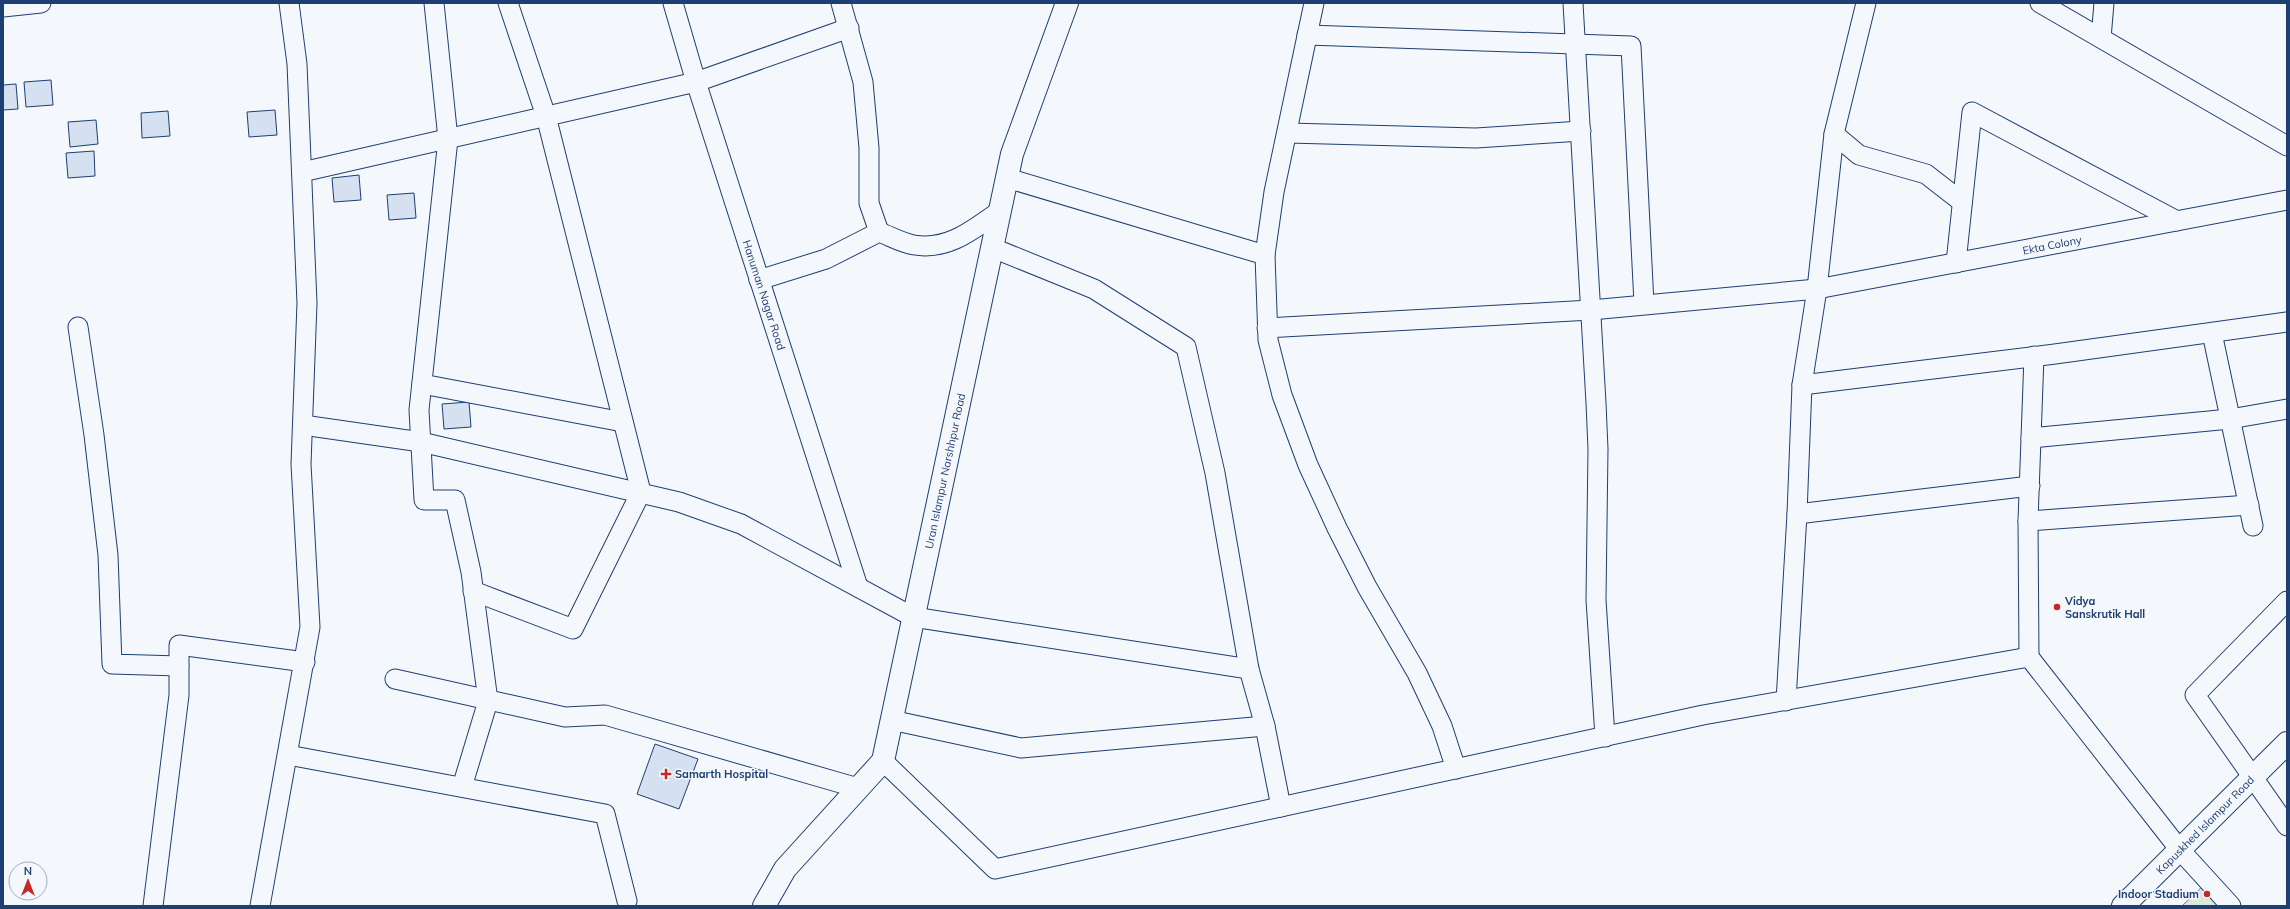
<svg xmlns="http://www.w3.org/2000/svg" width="2290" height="909" font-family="Mulish,sans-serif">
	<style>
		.green { fill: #d7e8df; stroke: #687fa3 }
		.building { fill: #d5e0f0; stroke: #1d3f73 }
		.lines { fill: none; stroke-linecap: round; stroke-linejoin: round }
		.minor-casing { stroke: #1d3f73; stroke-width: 21 }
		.major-casing { stroke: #1d3f73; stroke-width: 24 }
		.minor { stroke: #f4f7fb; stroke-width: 19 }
		.major { stroke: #f4f7fb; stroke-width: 22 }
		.poi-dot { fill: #c62828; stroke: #f4f7fb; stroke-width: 1.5 }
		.labels { text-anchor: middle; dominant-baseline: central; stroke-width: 3; stroke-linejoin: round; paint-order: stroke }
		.street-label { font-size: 11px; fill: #1d3f73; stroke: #f4f7fb }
		.poi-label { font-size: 11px; font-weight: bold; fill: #1d3f73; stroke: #f4f7fb; text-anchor: start }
	</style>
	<rect width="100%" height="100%" fill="#f4f7fb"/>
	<!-- green -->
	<polygon class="green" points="2208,881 2231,906 2182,906"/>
	<!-- building -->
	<g class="building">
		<polygon points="51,80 53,105 26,107 24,82"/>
		<polygon points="16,84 18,109 3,110 3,85"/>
		<polygon points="275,110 277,135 249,137 247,112"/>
		<polygon points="168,111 170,136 142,138 141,113"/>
		<polygon points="96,120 98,144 70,147 68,122"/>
		<polygon points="94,151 95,176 68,178 66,153"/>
		<polygon points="359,175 361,200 334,202 332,178"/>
		<polygon points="414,193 416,218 389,220 387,195"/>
		<polygon points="469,402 471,427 444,429 442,404"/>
		<polygon points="655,744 698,759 679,809 637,794"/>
	</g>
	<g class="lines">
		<defs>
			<g id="minor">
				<polyline points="434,3 448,139 419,410 424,500 455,500 471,572 488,701 462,787"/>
				<polyline points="673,3 696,82 858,587"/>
				<polyline points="841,3 863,82 869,148 869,203 879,232"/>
				<polyline points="1573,3 1596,403 1598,449 1596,600 1605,737"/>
				<polyline points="2040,3 2287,146"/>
				<polyline points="3,7 41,3"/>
				<polyline points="1307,35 1631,46 1644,304"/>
				<polyline points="2101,38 2104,3"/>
				<polyline points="1288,133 1476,138 1581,131"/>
				<polyline points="1834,134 1859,155 1926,174 1962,202"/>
				<polyline points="302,172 696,82 849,28"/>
				<polyline points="1007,178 1265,255 1268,340 1282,395 1308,465 1337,528 1367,587 1417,673 1442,726 1456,769"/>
				<polyline points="993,248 1094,289 1186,347 1215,473 1249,669 1265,726 1281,807"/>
				<polyline points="1265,255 1274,192 1314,3"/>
				<polyline points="1956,263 1972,112 2177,221"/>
				<path d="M759 280 826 259 879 232C890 236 902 243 914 245 948 251 974 229 1001 210"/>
				<polyline points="78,327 94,435 108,555 112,664 179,666"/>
				<polyline points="1267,328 1591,310 1817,289 2287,200"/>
				<polyline points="2212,333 2253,526"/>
				<polyline points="422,384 623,422"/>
				<polyline points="1802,385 2055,354 2287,322"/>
				<polyline points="303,425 421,442 679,502 741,524 913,617 1249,669"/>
				<polyline points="2031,438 2230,419 2287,409"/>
				<polyline points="1797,514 2030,486"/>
				<polyline points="2028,521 2249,505"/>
				<polyline points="473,591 573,629 641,492 546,116 508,3"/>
				<polyline points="2287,601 2195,695 2287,826"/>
				<polyline points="2029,657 2028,521 2034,356"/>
				<polyline points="395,679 565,717 605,715 858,788"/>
				<polyline points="1786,701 1797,514 1802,385 1817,289 1834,134 1866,3"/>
				<polyline points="891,720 1021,748 1265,726"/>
				<polyline points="288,755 605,814 627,901"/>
				<polyline points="883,761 995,869 1703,715 2029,657 2180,850 2231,906"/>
				<polyline points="153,906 179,695 179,645 305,662"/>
				<polyline points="260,906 310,627 301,464 307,303 297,64 289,3"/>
			</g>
			<g id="major">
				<polyline points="764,906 785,869 883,761 1012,154 1067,3"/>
				<polyline points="2123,906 2287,743"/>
			</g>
		</defs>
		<!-- minor casing -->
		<use href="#minor" class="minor-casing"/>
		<!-- major casing -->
		<use href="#major" class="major-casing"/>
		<!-- minor -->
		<use href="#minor" class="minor"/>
		<!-- major -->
		<use href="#major" class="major"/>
	</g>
	<!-- markers -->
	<g class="poi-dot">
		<circle cx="2057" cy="607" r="4"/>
		<path d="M664 768h4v4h4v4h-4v4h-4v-4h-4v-4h4z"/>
		<circle cx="2207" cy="894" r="4"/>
	</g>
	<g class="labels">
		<!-- street labels -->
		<g class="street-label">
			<text transform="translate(2052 245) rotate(-11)">Ekta Colony</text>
			<text transform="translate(764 295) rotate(72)">Hanuman Nagar Road</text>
			<text transform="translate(945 471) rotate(-78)">Uran Islampur Narshhpur Road</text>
			<text transform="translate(2205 825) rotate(-45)">Kapuskhed Islampur Road</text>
		</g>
		<!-- poi labels -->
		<g class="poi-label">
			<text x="2065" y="601">Vidya<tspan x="2065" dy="13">Sanskrutik Hall</tspan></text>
			<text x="675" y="774">Samarth Hospital</text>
			<text x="2199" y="894" text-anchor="end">Indoor Stadium</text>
		</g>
	</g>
	<!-- border -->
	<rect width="2290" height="909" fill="none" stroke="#1d3f73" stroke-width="8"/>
	<!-- north arrow -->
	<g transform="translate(28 881)"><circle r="19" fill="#f4f7fb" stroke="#9eadc5"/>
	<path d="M0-3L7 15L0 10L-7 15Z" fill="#c62828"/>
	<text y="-6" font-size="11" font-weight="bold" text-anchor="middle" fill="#1d3f73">N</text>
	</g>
</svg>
